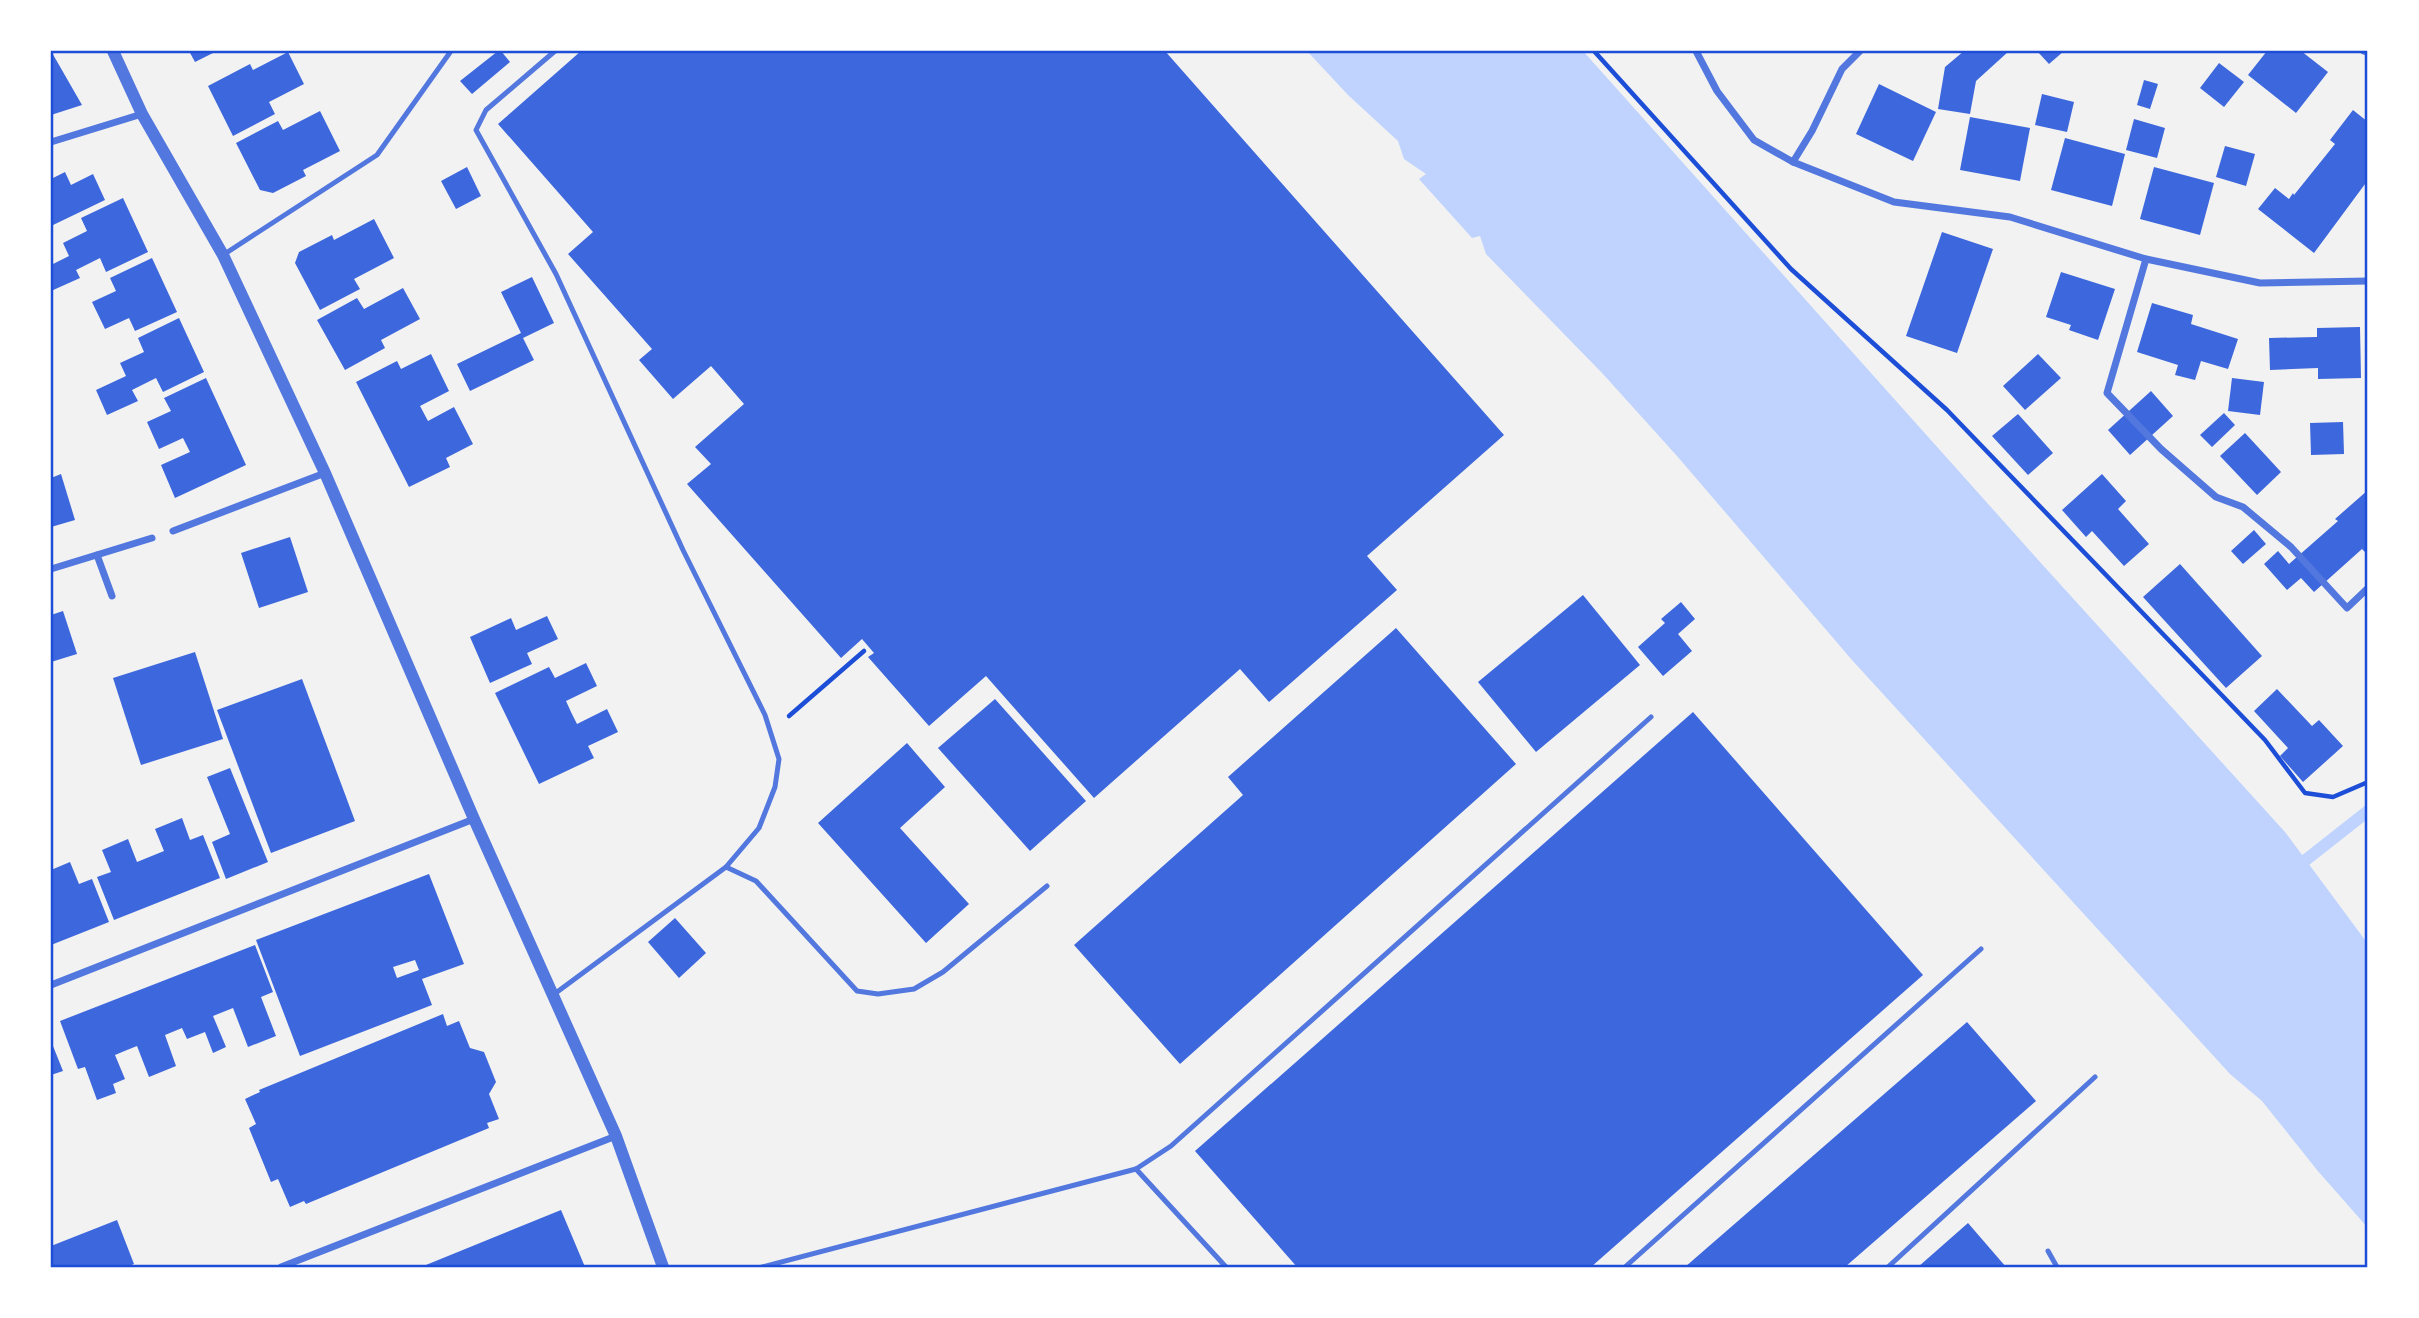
<svg xmlns="http://www.w3.org/2000/svg" width="2419" height="1318" font-family="'Roboto Condensed',sans-serif">
	<style>
		.water { fill: #bfd3fe }
		.lines { fill: none; stroke-linecap: round; stroke-linejoin: round }
		.stream { stroke: #bfd3fe; stroke-width: 12 }
		.building { fill: #3d67dc; fill-rule: evenodd }
		.path { stroke: #1d4ed8; stroke-width: 4.5 }
		.service { stroke: #5277de; stroke-width: 5 }
		.minor { stroke: #5277de; stroke-width: 7 }
		.tertiary { stroke: #5277de; stroke-width: 12 }
		.neatline { fill: none; stroke: #1d4ed8; stroke-width: 2.5 }
	</style>
	<rect width="100%" height="100%" fill="#f2f2f2"/>
	<!-- water -->
	<polygon class="water" points="1307,51 1583,51 2040,562 2285,832 2368,944 2368,1228 2317,1170 2262,1101 2230,1074 1852,660 1677,456 1603,374 1486,254 1480,236 1472,238 1419,179 1426,174 1404,159 1398,141 1348,95"/>
	<g class="lines">
		<!-- stream -->
		<polyline class="stream" points="2293,870 2368,811"/>
	</g>
	<!-- building -->
	<g class="building">
		<polygon points="51,51 82,105 51,115"/>
		<polygon points="189,51 217,51 195,62"/>
		<polygon points="498,51 501,51 510,62 472,94 460,81"/>
		<polygon points="581,51 1165,51 1504,435 1367,556 1397,590 1269,702 1240,669 1094,798 986,676 929,726 868,657 874,653 862,639 841,658 687,484 711,464 695,447 744,404 711,366 673,399 639,360 652,349 568,254 593,232 498,124"/>
		<polygon points="1964,51 2009,51 1976,81 1970,114 1938,109 1945,67"/>
		<polygon points="2037,51 2064,51 2049,64"/>
		<polygon points="2267,51 2301,51 2328,72 2296,113 2248,75"/>
		<polygon points="288,52 304,84 269,102 275,114 233,136 208,86 250,64 253,70"/>
		<polygon points="2219,63 2244,82 2224,107 2200,88"/>
		<polygon points="2144,80 2158,84 2150,109 2137,105"/>
		<polygon points="1879,84 1936,112 1913,161 1856,134"/>
		<polygon points="2042,94 2074,102 2067,132 2035,125"/>
		<polygon points="2353,110 2368,122 2368,180 2314,253 2258,209 2275,188 2289,199 2293,193 2294,195 2335,144 2330,140"/>
		<polygon points="320,111 340,151 303,170 306,176 273,193 260,190 236,143 278,121 283,130"/>
		<polygon points="1970,117 2030,128 2020,181 1960,170"/>
		<polygon points="2134,119 2165,128 2157,158 2126,150"/>
		<polygon points="2065,138 2125,154 2112,206 2051,190"/>
		<polygon points="2225,146 2255,154 2246,186 2216,177"/>
		<polygon points="467,167 481,196 456,209 441,181"/>
		<polygon points="2154,167 2214,183 2200,235 2140,219"/>
		<polygon points="51,172 53,178 65,172 71,185 93,174 105,200 51,226"/>
		<polygon points="123,198 148,252 106,272 100,258 76,270 80,278 51,291 51,265 69,256 63,243 87,231 81,218"/>
		<polygon points="374,219 394,258 354,279 360,289 320,310 295,263 299,252 332,235 334,240"/>
		<polygon points="1942,232 1993,249 1957,353 1906,336"/>
		<polygon points="152,258 177,312 135,331 129,318 105,329 92,302 116,291 110,278"/>
		<polygon points="2061,272 2115,289 2098,340 2069,330 2071,325 2046,317"/>
		<polygon points="532,277 554,323 523,338 534,360 470,391 457,364 521,333 501,292"/>
		<polygon points="403,288 420,319 381,340 385,348 345,370 317,320 357,298 364,309"/>
		<polygon points="2152,303 2193,315 2191,324 2238,339 2228,369 2201,361 2195,380 2175,375 2178,365 2137,352"/>
		<polygon points="179,318 204,372 163,392 156,378 132,390 138,401 107,415 96,390 126,376 120,363 144,352 138,338"/>
		<polygon points="2360,327 2361,378 2318,379 2318,368 2270,370 2269,338 2317,337 2317,328"/>
		<polygon points="431,354 449,391 420,406 428,421 454,407 473,444 446,458 450,467 409,487 356,382 397,361 401,369"/>
		<polygon points="2038,354 2061,378 2025,410 2003,386"/>
		<polygon points="206,378 246,465 175,498 161,465 190,452 183,438 159,449 147,422 171,411 164,398"/>
		<polygon points="2232,378 2264,382 2260,415 2228,411"/>
		<polygon points="2151,391 2173,416 2130,455 2108,430"/>
		<polygon points="2224,413 2235,425 2212,447 2200,435"/>
		<polygon points="2018,414 2053,453 2028,475 1992,436"/>
		<polygon points="2343,422 2344,454 2311,455 2310,423"/>
		<polygon points="2245,433 2281,472 2257,495 2220,456"/>
		<polygon points="61,474 75,520 51,527 51,478"/>
		<polygon points="2102,474 2126,501 2118,509 2149,544 2124,566 2092,531 2086,537 2062,510"/>
		<polygon points="2368,490 2368,549 2365,552 2362,549 2314,592 2301,578 2287,590 2264,564 2278,551 2289,564 2338,521 2335,519"/>
		<polygon points="2254,530 2266,544 2243,564 2231,551"/>
		<polygon points="290,537 308,592 259,608 241,553"/>
		<polygon points="2180,564 2262,656 2226,688 2143,597"/>
		<polygon points="1583,595 1640,665 1536,752 1478,682"/>
		<polygon points="1681,602 1695,619 1678,634 1692,651 1663,676 1638,647 1665,623 1661,619"/>
		<polygon points="63,611 77,654 51,662 51,615"/>
		<polygon points="547,616 558,639 527,653 532,664 490,683 470,637 511,618 516,630"/>
		<polygon points="1396,628 1516,764 1180,1064 1074,945 1243,795 1228,777"/>
		<polygon points="195,652 223,739 141,765 113,678"/>
		<polygon points="586,663 597,686 566,701 571,712 577,724 607,709 618,732 588,746 594,758 539,784 495,693 549,667 555,678"/>
		<polygon points="302,679 355,821 271,853 217,710"/>
		<polygon points="2277,689 2312,726 2319,720 2343,746 2303,782 2280,756 2288,748 2254,711"/>
		<polygon points="995,699 1086,801 1030,851 938,748"/>
		<polygon points="1693,712 1923,975 1591,1267 1297,1267 1195,1151"/>
		<polygon points="907,743 945,787 900,828 969,904 926,943 818,823"/>
		<polygon points="230,768 268,862 226,879 212,842 230,834 207,777"/>
		<polygon points="182,818 190,840 203,835 220,878 114,920 97,877 111,872 102,850 128,839 137,862 164,851 155,829"/>
		<polygon points="70,862 79,884 92,879 109,922 51,945 53,895 51,870"/>
		<path d="M429 874 464 964 422 979 432 1005 300 1056 256 940ZM415 960 419 970 397 978 393 967Z"/>
		<polygon points="675,918 706,953 679,978 648,942"/>
		<polygon points="255,945 273,992 261,997 276,1036 248,1047 233,1008 213,1016 226,1047 213,1053 205,1032 187,1039 182,1028 165,1035 176,1066 149,1077 137,1046 127,1050 115,1055 125,1079 113,1084 116,1093 97,1100 85,1067 78,1069 60,1021"/>
		<polygon points="443,1014 447,1026 459,1021 470,1048 484,1052 496,1082 489,1094 499,1119 487,1123 489,1128 306,1204 304,1201 290,1207 278,1179 271,1182 249,1128 256,1124 245,1099 260,1092 259,1090"/>
		<polygon points="1967,1022 2036,1101 1845,1267 1685,1267"/>
		<polygon points="51,1041 63,1071 51,1075"/>
		<polygon points="561,1210 585,1267 421,1267"/>
		<polygon points="117,1220 134,1264 127,1267 51,1267 51,1246"/>
		<polygon points="1968,1223 2006,1267 1918,1267"/>
	</g>
	<g class="lines">
		<!-- path -->
		<g class="path">
			<polyline points="1594,51 1791,269 1947,410 2265,740 2305,793 2333,797 2368,782"/>
			<polyline points="789,716 864,651"/>
		</g>
		<!-- service -->
		<g class="service">
			<polyline points="223,255 377,155 451,51"/>
			<polyline points="726,867 756,881 857,991 878,994 914,989 943,972 1047,886"/>
			<polyline points="553,995 726,867 759,828 775,787 779,759 765,715 683,550 556,274 476,130 486,110 555,51"/>
			<polyline points="1136,1169 1226,1267"/>
			<polyline points="2048,1251 2057,1267"/>
			<polyline points="762,1267 1136,1169 1171,1146 1651,717"/>
			<polyline points="1625,1267 1981,949"/>
			<polyline points="1888,1267 2095,1077"/>
		</g>
		<!-- minor -->
		<g class="minor">
			<polyline points="1696,51 1717,91 1754,140 1793,162 1894,202 2010,217 2146,259 2260,283 2368,281"/>
			<polyline points="2364,51 2368,52"/>
			<polyline points="51,142 142,114"/>
			<polyline points="1793,162 1812,131 1842,69 1860,51"/>
			<polyline points="2146,259 2107,393 2161,449 2216,497 2243,507 2291,547 2347,608 2368,588"/>
			<polyline points="173,531 325,473"/>
			<polyline points="97,555 112,596"/>
			<polyline points="51,569 152,538"/>
			<polyline points="51,985 474,819"/>
			<polyline points="281,1267 616,1136"/>
		</g>
		<!-- tertiary -->
		<polyline class="tertiary" points="113,51 142,114 223,255 325,473 474,819 616,1136 663,1267"/>
	</g>
	<!-- border -->
	<rect width="2419" height="1318" fill="none" stroke="#ffffff" stroke-width="105"/>
	<rect x="52" y="52" width="2314" height="1214" class="neatline"/>
</svg>
